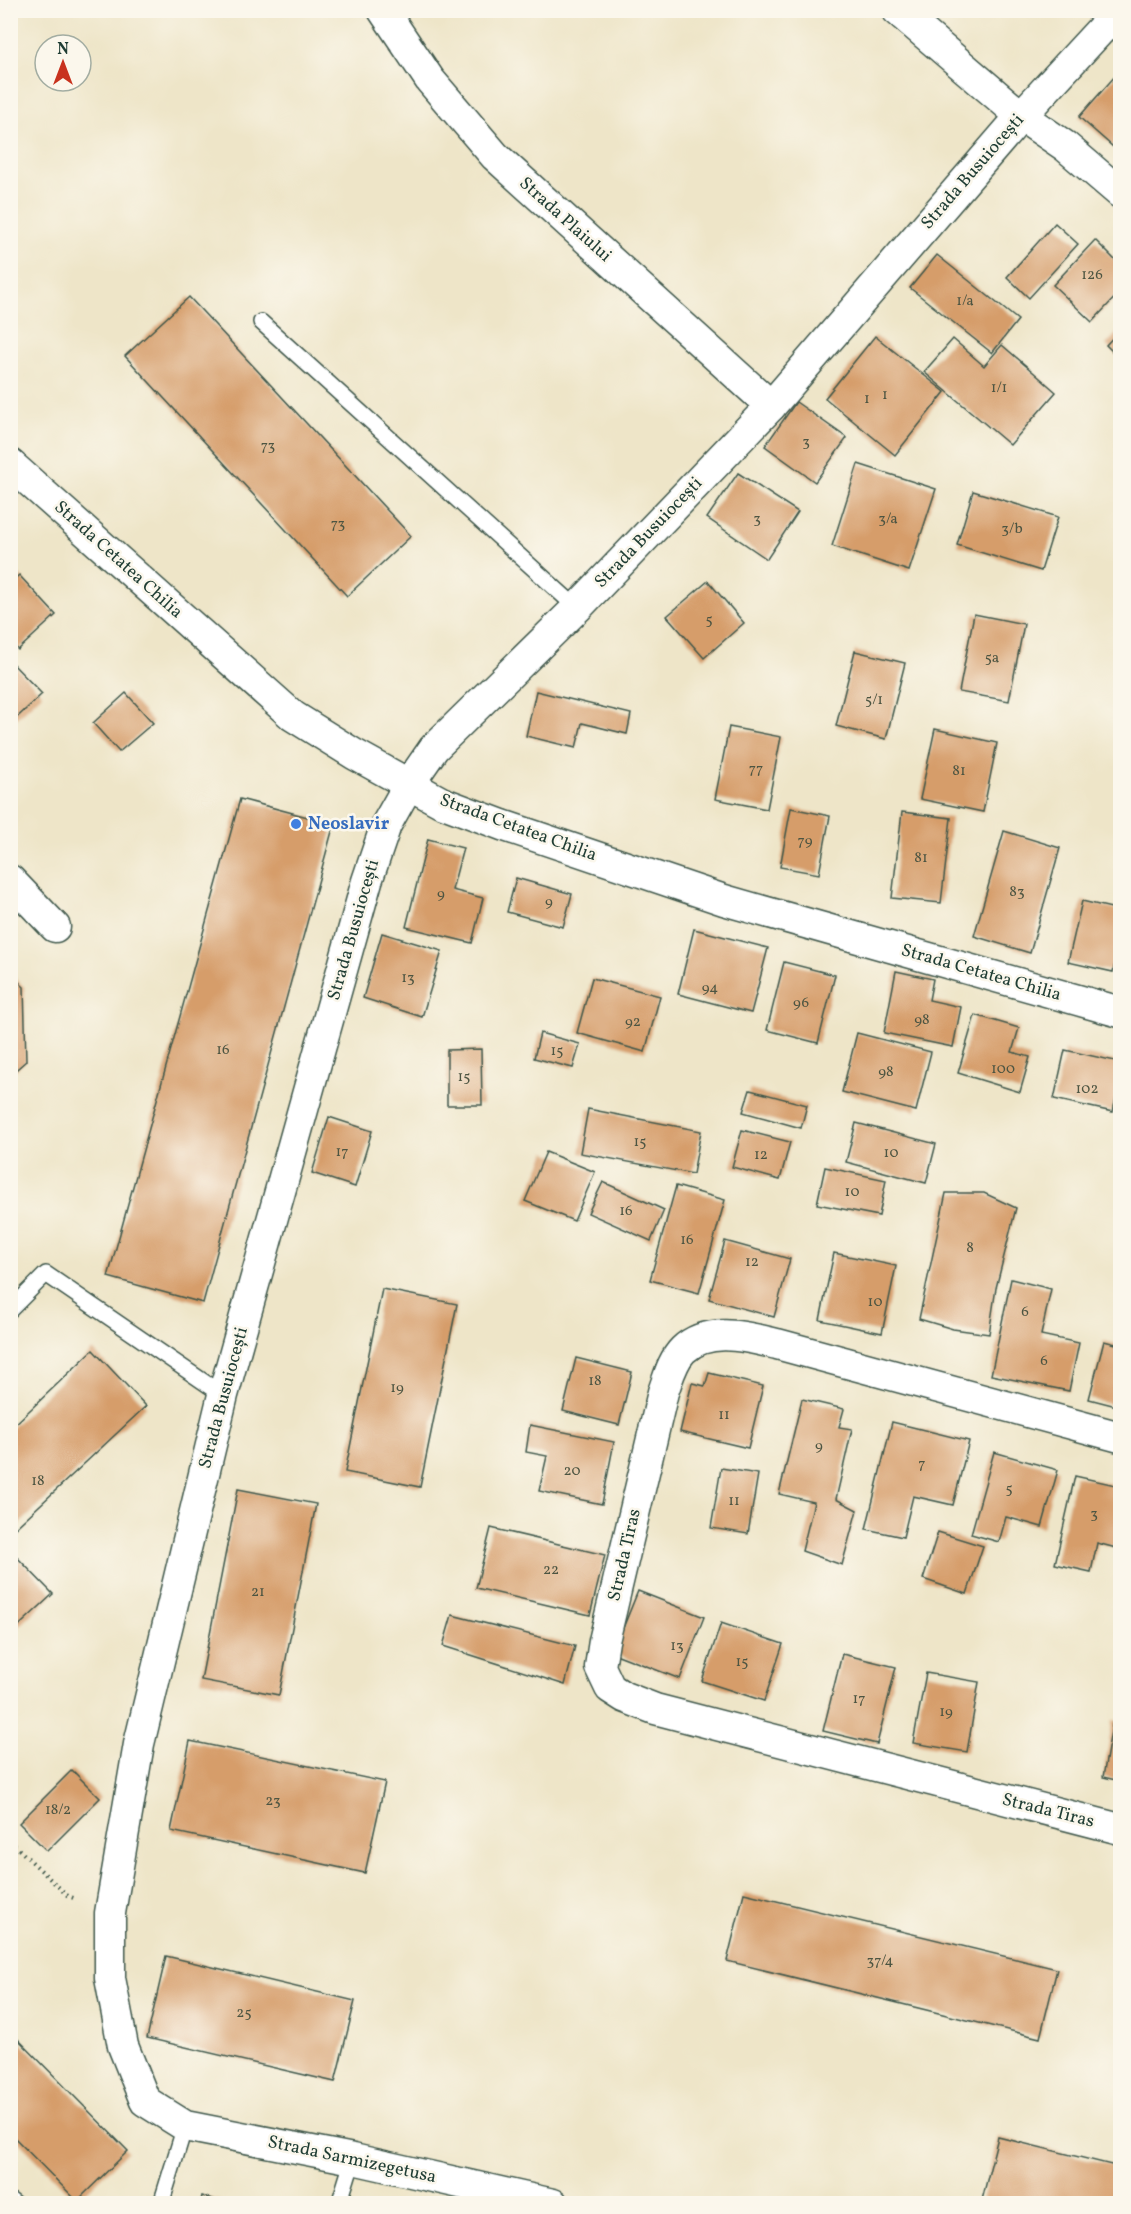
<svg xmlns="http://www.w3.org/2000/svg" width="1131" height="2214" font-family="Vollkorn,serif">
	<style>
		.building { fill: #d69d6b }
		.lines { fill: none; stroke-linecap: round; stroke-linejoin: round }
		.service-casing { stroke: #3e564a; stroke-width: 18 }
		.minor-casing { stroke: #3e564a; stroke-width: 33 }
		.path { stroke: #3e564a; stroke-width: 4; stroke-dasharray: 1.5 4.5; stroke-linecap: butt }
		.service { stroke: #fff; stroke-width: 15 }
		.minor { stroke: #fff; stroke-width: 30 }
		.shop-dot { fill: #3f7fe0; stroke: #fbf7ec; stroke-width: 2 }
		.labels { text-anchor: middle; dominant-baseline: central; stroke-width: 5; stroke-linejoin: round; paint-order: stroke }
		.number-label { font-size: 15px; fill: #4d5542 }
		.street-label { font-size: 18px; fill: #1f3d34; stroke: #fbf7ec }
		.shop-label { font-size: 18px; font-weight: bold; fill: #366cbe; stroke: #fbf7ec; text-anchor: start }
	</style>
	<rect width="100%" height="100%" fill="#fbf7ec"/>
	<filter id="ink" filterUnits="userSpaceOnUse"><feTurbulence type="fractalNoise" baseFrequency=".0167" numOctaves="2"/><feDisplacementMap in="SourceGraphic" scale="12" xChannelSelector="R" yChannelSelector="G"/><feConvolveMatrix kernelMatrix="1 2 1 2 8 2 1 2 1" color-interpolation-filters="sRGB"/></filter>
	<filter id="wash" filterUnits="userSpaceOnUse"><feTurbulence type="fractalNoise" baseFrequency=".008" numOctaves="4" result="noise"/><feDisplacementMap in="SourceGraphic" scale="24" xChannelSelector="R" yChannelSelector="G"/><feGaussianBlur stdDeviation="1.35" result="paint"/><feColorMatrix in="noise" values="0 0 0 0 0 0 0 0 0 0 0 0 0 0 0 0 0 1.4 0 .05"/><feComposite in="paint" operator="in"/></filter>
	<g filter="url(#wash)">
		<rect width="100%" height="100%" fill="#eee5c8"/>
		<g id="blocks">
			<!-- building -->
			<g class="building">
				<polygon points="1116,75 1120,79 1120,153 1079,117"/>
				<polygon points="1055,223 1078,244 1029,298 1007,277"/>
				<polygon points="1095,240 1120,265 1120,292 1092,322 1053,285"/>
				<polygon points="937,255 1018,320 992,353 910,288"/>
				<polygon points="189,297 411,536 347,596 125,356"/>
				<polygon points="1120,330 1120,359 1106,345"/>
				<polygon points="875,336 945,392 895,455 825,398"/>
				<polygon points="953,339 984,366 1002,345 1056,392 1010,445 924,372"/>
				<polygon points="796,402 847,438 815,482 765,446"/>
				<polygon points="858,464 936,489 909,571 832,546"/>
				<polygon points="738,473 798,512 767,559 707,518"/>
				<polygon points="973,491 1058,517 1041,571 957,545"/>
				<polygon points="19,575 56,615 18,650 10,641 10,583"/>
				<polygon points="708,581 744,623 704,658 667,616"/>
				<polygon points="974,614 1024,624 1009,701 959,692"/>
				<polygon points="855,651 905,663 886,739 836,726"/>
				<polygon points="10,661 42,694 10,724"/>
				<polygon points="536,691 631,714 627,734 582,723 576,748 526,736"/>
				<polygon points="126,693 153,723 119,752 93,723"/>
				<polygon points="729,727 781,737 767,809 715,799"/>
				<polygon points="935,729 997,743 983,812 920,799"/>
				<polygon points="240,799 334,824 203,1303 108,1277"/>
				<polygon points="791,808 830,816 819,874 780,867"/>
				<polygon points="902,812 951,818 941,903 892,898"/>
				<polygon points="1004,831 1060,848 1030,953 974,936"/>
				<polygon points="428,839 463,848 452,890 483,898 472,943 406,927"/>
				<polygon points="516,878 572,894 563,927 507,912"/>
				<polygon points="1082,901 1120,910 1120,941 1113,972 1068,962"/>
				<polygon points="694,929 768,948 751,1013 678,994"/>
				<polygon points="382,933 442,951 422,1017 363,998"/>
				<polygon points="784,962 835,975 818,1043 767,1030"/>
				<polygon points="896,971 933,979 929,1000 961,1007 953,1047 884,1033"/>
				<polygon points="10,973 24,987 26,1061 10,1075"/>
				<polygon points="592,978 660,996 645,1052 577,1033"/>
				<polygon points="975,1015 1019,1028 1012,1052 1030,1057 1020,1092 958,1073"/>
				<polygon points="540,1033 580,1044 573,1068 534,1058"/>
				<polygon points="857,1033 931,1052 916,1111 842,1092"/>
				<polygon points="481,1049 482,1105 447,1105 447,1050"/>
				<polygon points="1065,1050 1120,1062 1120,1079 1113,1112 1054,1099"/>
				<polygon points="750,1090 807,1105 801,1128 743,1112"/>
				<polygon points="588,1109 701,1131 693,1174 580,1153"/>
				<polygon points="329,1117 372,1131 355,1187 312,1173"/>
				<polygon points="856,1123 936,1144 926,1183 846,1162"/>
				<polygon points="742,1130 790,1142 780,1180 732,1167"/>
				<polygon points="546,1152 595,1172 574,1221 525,1201"/>
				<polygon points="825,1167 886,1180 879,1216 817,1204"/>
				<polygon points="603,1182 664,1210 651,1241 588,1213"/>
				<polygon points="676,1186 725,1200 699,1293 650,1280"/>
				<polygon points="946,1193 984,1193 1016,1208 996,1288 989,1334 953,1329 919,1319"/>
				<polygon points="725,1241 790,1259 774,1317 709,1299"/>
				<polygon points="834,1253 896,1266 882,1333 820,1320"/>
				<polygon points="1011,1279 1051,1289 1041,1335 1079,1343 1069,1391 991,1375"/>
				<polygon points="382,1289 457,1304 420,1487 345,1472"/>
				<polygon points="1104,1341 1120,1345 1120,1407 1089,1399"/>
				<polygon points="93,1350 146,1406 10,1533 10,1429"/>
				<polygon points="576,1358 632,1372 619,1425 563,1411"/>
				<polygon points="709,1373 763,1386 748,1448 680,1432 692,1383 705,1386"/>
				<polygon points="802,1399 844,1409 839,1427 852,1429 836,1499 857,1510 842,1565 802,1551 814,1502 779,1494"/>
				<polygon points="892,1422 969,1441 953,1505 913,1496 903,1537 866,1529"/>
				<polygon points="530,1425 614,1442 602,1504 539,1491 547,1456 526,1452"/>
				<polygon points="994,1452 1058,1470 1042,1527 1006,1517 999,1542 971,1534"/>
				<polygon points="721,1468 758,1474 748,1534 711,1528"/>
				<polygon points="1075,1476 1120,1486 1120,1549 1097,1543 1091,1572 1055,1564"/>
				<polygon points="238,1489 316,1504 279,1695 201,1680"/>
				<polygon points="491,1528 605,1555 590,1615 476,1588"/>
				<polygon points="938,1532 983,1546 967,1594 923,1579"/>
				<polygon points="10,1550 53,1594 10,1634"/>
				<polygon points="638,1591 704,1617 680,1679 613,1653"/>
				<polygon points="452,1615 575,1646 565,1685 443,1646"/>
				<polygon points="721,1623 783,1644 764,1701 702,1681"/>
				<polygon points="842,1654 896,1667 877,1744 823,1731"/>
				<polygon points="926,1673 979,1682 967,1752 913,1743"/>
				<polygon points="1113,1720 1120,1722 1120,1781 1103,1777"/>
				<polygon points="190,1741 385,1782 365,1873 171,1831"/>
				<polygon points="72,1770 100,1798 47,1851 19,1823"/>
				<polygon points="744,1893 1057,1969 1040,2038 727,1961"/>
				<polygon points="166,1956 355,2001 335,2082 147,2038"/>
				<polygon points="10,2031 128,2151 77,2201 10,2133"/>
				<polygon points="998,2137 1120,2167 1120,2204 981,2204"/>
				<polygon points="202,2196 226,2203 226,2204 200,2204"/>
			</g>
		</g>
	</g>
	<g filter="url(#ink)">
		<use href="#blocks" fill-opacity="0" stroke="#3e564a" stroke-width="1.5"/>
		<g class="lines">
			<defs>
				<g id="service">
					<polyline points="261,322 577,608"/>
					<polyline points="10,1310 46,1274 223,1395"/>
					<polyline points="10,2200 15,2204"/>
					<polyline points="161,2204 185,2126"/>
					<polyline points="339,2204 353,2159"/>
				</g>
				<g id="minor">
					<polyline points="383,10 430,80 495,156 771,406"/>
					<polyline points="897,10 1021,116 1065,146 1120,193"/>
					<polyline points="10,464 293,716 354,754 441,802 502,825 724,900 1120,1012"/>
					<polyline points="10,880 55,927"/>
					<path d="M1120 1437 777 1344C747 1337 708 1326 683 1350 672 1361 668 1379 663 1392L604 1641 600 1667 610 1688 624 1697 655 1709 1120 1829"/>
					<polyline points="553,2204 353,2159 185,2126 145,2101 123,2046 110,1978 110,1913 139,1744 223,1395 367,881 386,825 409,784 434,748 577,608 771,406 1021,116 1119,10"/>
				</g>
			</defs>
			<!-- service casing -->
			<use href="#service" class="service-casing"/>
			<!-- minor casing -->
			<use href="#minor" class="minor-casing"/>
			<!-- path -->
			<polyline class="path" points="10,1841 68,1896 76,1899"/>
			<!-- service -->
			<use href="#service" class="service"/>
			<!-- minor -->
			<use href="#minor" class="minor"/>
		</g>
	</g>
	<!-- markers -->
	<circle class="shop-dot" cx="296" cy="824" r="6"/>
	<g class="labels">
		<!-- number labels -->
		<g class="number-label">
			<text x="1092" y="275">126</text>
			<text x="965" y="301">1/a</text>
			<text x="999" y="388">1/1</text>
			<text x="885" y="395">1</text>
			<text x="867" y="399">1</text>
			<text x="806" y="442">3</text>
			<text x="268" y="446">73</text>
			<text x="757" y="519">3</text>
			<text x="888" y="519">3/a</text>
			<text x="338" y="524">73</text>
			<text x="1012" y="529">3/b</text>
			<text x="709" y="620">5</text>
			<text x="992" y="658">5a</text>
			<text x="874" y="700">5/1</text>
			<text x="756" y="769">77</text>
			<text x="959" y="771">81</text>
			<text x="805" y="841">79</text>
			<text x="921" y="858">81</text>
			<text x="1017" y="892">83</text>
			<text x="441" y="894">9</text>
			<text x="549" y="902">9</text>
			<text x="408" y="978">13</text>
			<text x="710" y="988">94</text>
			<text x="801" y="1003">96</text>
			<text x="922" y="1020">98</text>
			<text x="633" y="1022">92</text>
			<text x="223" y="1050">16</text>
			<text x="557" y="1051">15</text>
			<text x="1003" y="1069">100</text>
			<text x="886" y="1072">98</text>
			<text x="464" y="1077">15</text>
			<text x="1087" y="1089">102</text>
			<text x="640" y="1142">15</text>
			<text x="342" y="1152">17</text>
			<text x="891" y="1153">10</text>
			<text x="761" y="1155">12</text>
			<text x="852" y="1192">10</text>
			<text x="626" y="1211">16</text>
			<text x="687" y="1240">16</text>
			<text x="970" y="1248">8</text>
			<text x="752" y="1262">12</text>
			<text x="875" y="1302">10</text>
			<text x="1025" y="1312">6</text>
			<text x="1044" y="1361">6</text>
			<text x="595" y="1381">18</text>
			<text x="397" y="1388">19</text>
			<text x="724" y="1415">11</text>
			<text x="819" y="1446">9</text>
			<text x="922" y="1464">7</text>
			<text x="572" y="1471">20</text>
			<text x="38" y="1481">18</text>
			<text x="1009" y="1489">5</text>
			<text x="734" y="1501">11</text>
			<text x="1094" y="1514">3</text>
			<text x="551" y="1570">22</text>
			<text x="258" y="1592">21</text>
			<text x="677" y="1646">13</text>
			<text x="742" y="1662">15</text>
			<text x="859" y="1699">17</text>
			<text x="946" y="1712">19</text>
			<text x="273" y="1801">23</text>
			<text x="58" y="1810">18/2</text>
			<text x="880" y="1961">37/4</text>
			<text x="244" y="2013">25</text>
		</g>
		<!-- street labels -->
		<g class="street-label">
			<text transform="translate(973 172) rotate(-49)">Strada Busuiocești</text>
			<text transform="translate(565 220) rotate(42)">Strada Plaiului</text>
			<text transform="translate(649 533) rotate(-46)">Strada Busuiocești</text>
			<text transform="translate(118 560) rotate(42)">Strada Cetatea Chilia</text>
			<text transform="translate(518 828) rotate(20)">Strada Cetatea Chilia</text>
			<text transform="translate(354 930) rotate(-74)">Strada Busuiocești</text>
			<text transform="translate(981 973) rotate(16)">Strada Cetatea Chilia</text>
			<text transform="translate(224 1398) rotate(-75)">Strada Busuiocești</text>
			<text transform="translate(625 1555) rotate(-77)">Strada Tiras</text>
			<text transform="translate(1048 1811) rotate(14)">Strada Tiras</text>
			<text transform="translate(352 2160) rotate(12)">Strada Sarmizegetusa</text>
		</g>
		<!-- shop labels -->
		<g class="shop-label">
			<text x="308" y="824">Neoslavir</text>
		</g>
	</g>
	<!-- margin -->
	<rect width="1131" height="2214" fill="none" stroke="#fbf7ec" stroke-width="36"/>
	<!-- north arrow -->
	<g transform="translate(63 63)"><circle r="28" fill="#fbf7ec" stroke="#a3ada2" stroke-width="1.5"/>
	<path d="M0-4.5L10 22L0 15L-10 22Z" fill="#c8321e"/>
	<text y="-9" font-size="16" font-weight="bold" text-anchor="middle" fill="#1f3d34">N</text>
	</g>
</svg>
